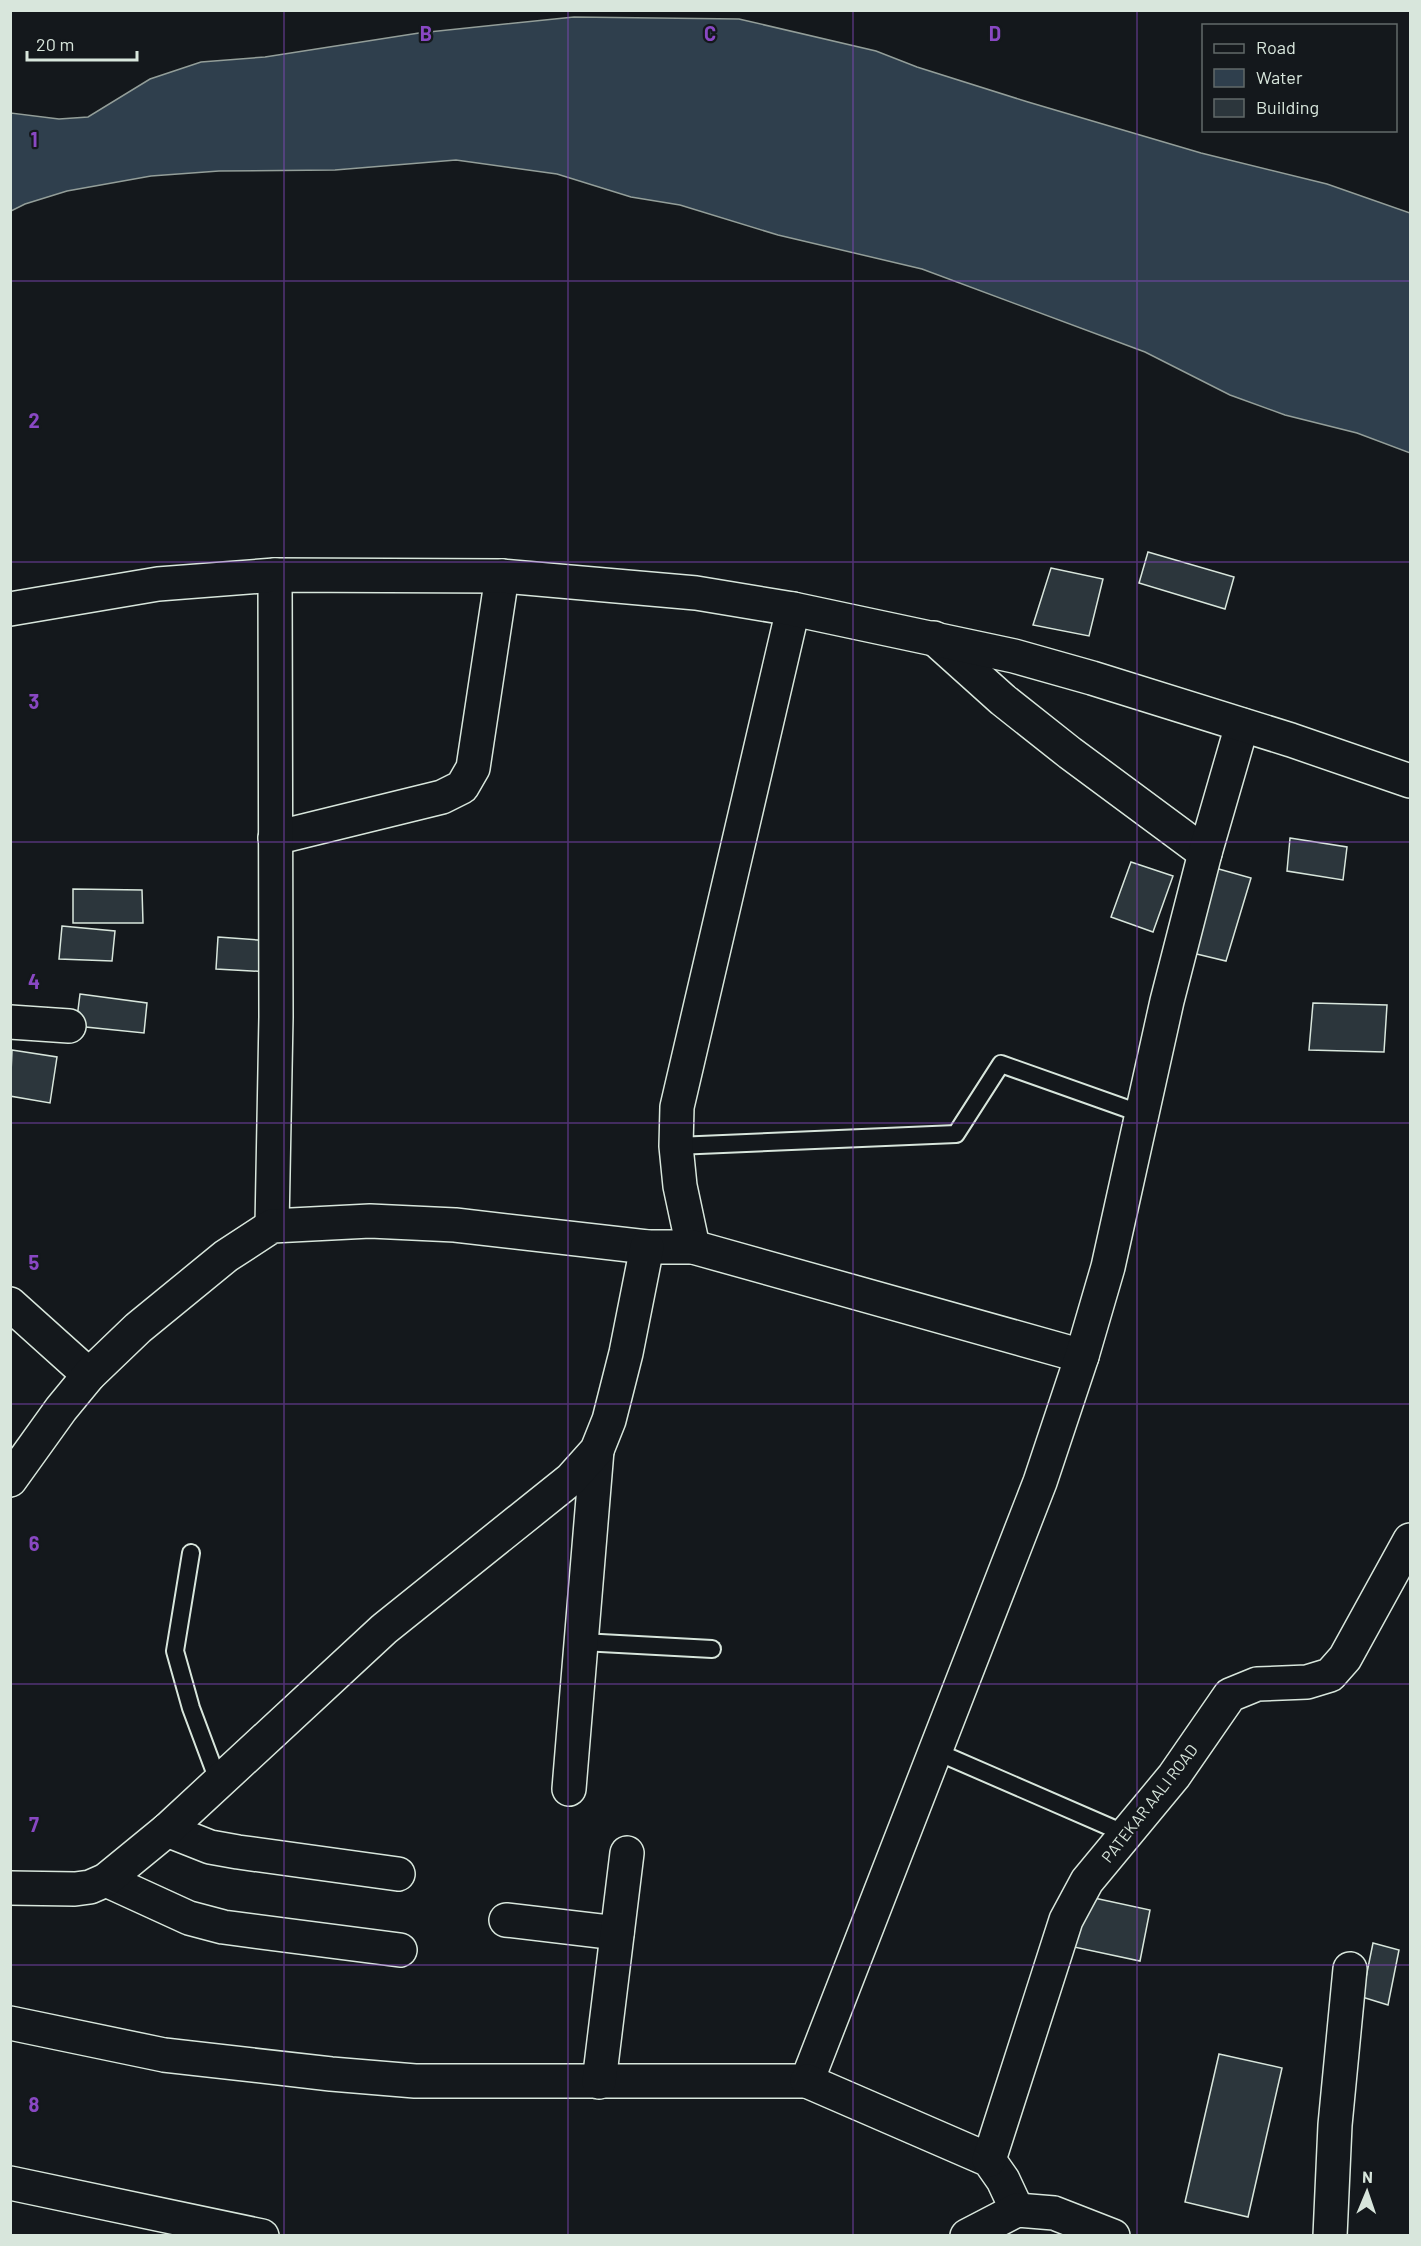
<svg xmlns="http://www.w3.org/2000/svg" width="1421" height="2246" font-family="Barlow,sans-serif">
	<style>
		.water { fill: #2f3f4d; stroke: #939e99; stroke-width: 1.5 }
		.building { fill: #2c363c; stroke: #d8e6dc; stroke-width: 1.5 }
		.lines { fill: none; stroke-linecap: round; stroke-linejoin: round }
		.service-casing { stroke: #d8e6dc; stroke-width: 20 }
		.minor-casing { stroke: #d8e6dc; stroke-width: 36 }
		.tertiary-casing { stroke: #d8e6dc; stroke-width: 36 }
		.service { stroke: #14181c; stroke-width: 16 }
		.minor { stroke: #14181c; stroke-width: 33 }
		.tertiary { stroke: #14181c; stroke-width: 33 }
		.grid { fill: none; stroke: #8948c3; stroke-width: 1.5; stroke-opacity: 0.55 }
		.labels { text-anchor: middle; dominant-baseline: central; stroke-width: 4.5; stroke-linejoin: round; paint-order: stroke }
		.street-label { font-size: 16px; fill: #d8e6dc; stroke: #14181c }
		.grid-label { font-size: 20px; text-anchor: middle; font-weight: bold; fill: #8948c3; stroke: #14181c; stroke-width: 4.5; stroke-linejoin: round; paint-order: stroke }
	</style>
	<rect width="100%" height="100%" fill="#14181c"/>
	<!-- water -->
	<polygon class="water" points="574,17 739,19 876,51 917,67 1028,102 1201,153 1327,184 1410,213 1410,453 1357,433 1285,415 1230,395 1145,352 922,269 778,235 680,205 631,197 557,174 456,160 335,170 219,171 151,176 67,191 25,204 11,211 11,113 59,119 88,117 150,79 201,62 265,57 419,33"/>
	<!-- building -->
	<g class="building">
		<polygon points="1148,552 1234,577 1225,609 1139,583"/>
		<polygon points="1051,568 1103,579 1089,636 1033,625"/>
		<polygon points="1290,838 1347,847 1343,880 1287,871"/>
		<polygon points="1131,862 1173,876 1153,932 1111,917"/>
		<polygon points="1208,866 1251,878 1226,961 1184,951"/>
		<polygon points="73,889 142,890 143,923 73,923"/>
		<polygon points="62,926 115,931 112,961 59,959"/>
		<polygon points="218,937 271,941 271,972 216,969"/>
		<polygon points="80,994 147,1003 144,1033 76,1026"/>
		<polygon points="1313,1003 1387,1005 1384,1052 1309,1050"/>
		<polygon points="12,1050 57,1057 50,1103 10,1096"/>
		<polygon points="1085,1896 1150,1910 1140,1961 1074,1947"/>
		<polygon points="1373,1943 1399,1950 1388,2005 1362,1997"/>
		<polygon points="1219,2054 1282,2068 1248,2217 1185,2202"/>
	</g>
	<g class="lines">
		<defs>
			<g id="service">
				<polyline points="676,1146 956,1134 1001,1064 1142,1114"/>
				<polyline points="191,1553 175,1651 191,1708 219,1783"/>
				<polyline points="582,1642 712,1649"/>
				<polyline points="935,1751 1126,1834"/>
			</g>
			<g id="minor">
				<polyline points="934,638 1003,700 1070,753 1205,853"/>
				<polyline points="275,838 442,797 462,787 473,768 502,576"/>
				<polyline points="10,1022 69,1026"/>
				<polyline points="272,1226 276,1017 275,575"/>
				<polyline points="693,1247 680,1186 676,1146 677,1107 793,609"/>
				<polyline points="10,1304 89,1375"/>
				<polyline points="10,1480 61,1409 89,1375 138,1328 226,1256 272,1226 370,1221 455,1225 647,1247 693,1247 1082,1356"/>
				<polyline points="569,1789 597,1450"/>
				<polyline points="167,1830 210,1847 238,1852 398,1874"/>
				<polyline points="106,1880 189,1918 223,1927 400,1950"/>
				<polyline points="10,1888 75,1889 90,1887 106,1880 167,1830 384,1629 571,1479 597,1450 609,1420 626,1353 647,1247"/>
				<polyline points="506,1920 617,1933"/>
				<polyline points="10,2023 164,2055 331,2074 415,2081 807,2081 1040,1482 1082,1356 1108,1267 1167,1001 1205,853 1242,725"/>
				<polyline points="807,2081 989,2160 1003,2180 1017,2210"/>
				<polyline points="599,2082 627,1853"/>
				<polyline points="989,2160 1066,1920 1087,1881 1174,1776 1230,1695 1257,1684 1307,1682 1330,1675 1345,1658 1410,1540"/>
				<polyline points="10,2183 262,2236"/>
				<polyline points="1330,2236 1335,2125 1350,1969"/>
			</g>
			<g id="tertiary">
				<polyline points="10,609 158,584 275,575 502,576 696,593 793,609 1014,656 1092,678 1291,740 1410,781"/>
				<polyline points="967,2236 1017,2210 1054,2213 1113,2236"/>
			</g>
		</defs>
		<!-- service casing -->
		<use href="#service" class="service-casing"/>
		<!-- minor casing -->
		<use href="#minor" class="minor-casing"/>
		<!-- tertiary casing -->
		<use href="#tertiary" class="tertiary-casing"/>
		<!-- service -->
		<use href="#service" class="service"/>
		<!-- minor -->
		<use href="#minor" class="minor"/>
		<!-- tertiary -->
		<use href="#tertiary" class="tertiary"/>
	</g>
	<!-- grid -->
	<path class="grid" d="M284 10V2236M568 10V2236M853 10V2236M1137 10V2236M10 281H1410M10 562H1410M10 842H1410M10 1123H1410M10 1404H1410M10 1684H1410M10 1965H1410"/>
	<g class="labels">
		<!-- street labels -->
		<g class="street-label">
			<text transform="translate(1149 1803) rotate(-52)">PATEKAR AALI ROAD</text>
		</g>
	</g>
	<g class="grid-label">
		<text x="426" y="41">B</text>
		<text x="710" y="41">C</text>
		<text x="995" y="41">D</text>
		<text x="34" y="147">1</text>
		<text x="34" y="428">2</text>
		<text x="34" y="709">3</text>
		<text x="34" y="989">4</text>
		<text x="34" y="1270">5</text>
		<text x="34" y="1551">6</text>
		<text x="34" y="1832">7</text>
		<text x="34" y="2112">8</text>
	</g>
	<!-- border -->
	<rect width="1421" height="2246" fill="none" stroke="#d8e6dc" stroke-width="24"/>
	<!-- legend -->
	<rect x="1202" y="24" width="195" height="108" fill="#14181c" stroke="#626a69" stroke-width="1.5"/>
	<rect x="1214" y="44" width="30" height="9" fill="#14181c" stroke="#626a69" stroke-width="1.5"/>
	<text x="1256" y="54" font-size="18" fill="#d8e6dc">Road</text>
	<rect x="1214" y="69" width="30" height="18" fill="#2f3f4d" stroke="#626a69" stroke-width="1.5"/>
	<text x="1256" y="84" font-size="18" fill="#d8e6dc">Water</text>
	<rect x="1214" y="99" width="30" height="18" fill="#2c363c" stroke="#626a69" stroke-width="1.5"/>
	<text x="1256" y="114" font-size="18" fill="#d8e6dc">Building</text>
	<!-- north arrow -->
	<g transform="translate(1367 2192) rotate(2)" stroke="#14181c" stroke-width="4.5" paint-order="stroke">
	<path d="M0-4.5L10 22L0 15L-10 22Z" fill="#d8e6dc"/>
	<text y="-9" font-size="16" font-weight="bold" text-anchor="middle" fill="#d8e6dc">N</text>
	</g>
	<!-- scale -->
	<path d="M27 51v9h110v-9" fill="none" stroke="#d8e6dc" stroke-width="3"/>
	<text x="36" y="51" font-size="18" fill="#d8e6dc" stroke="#14181c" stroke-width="4.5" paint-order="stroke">20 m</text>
</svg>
